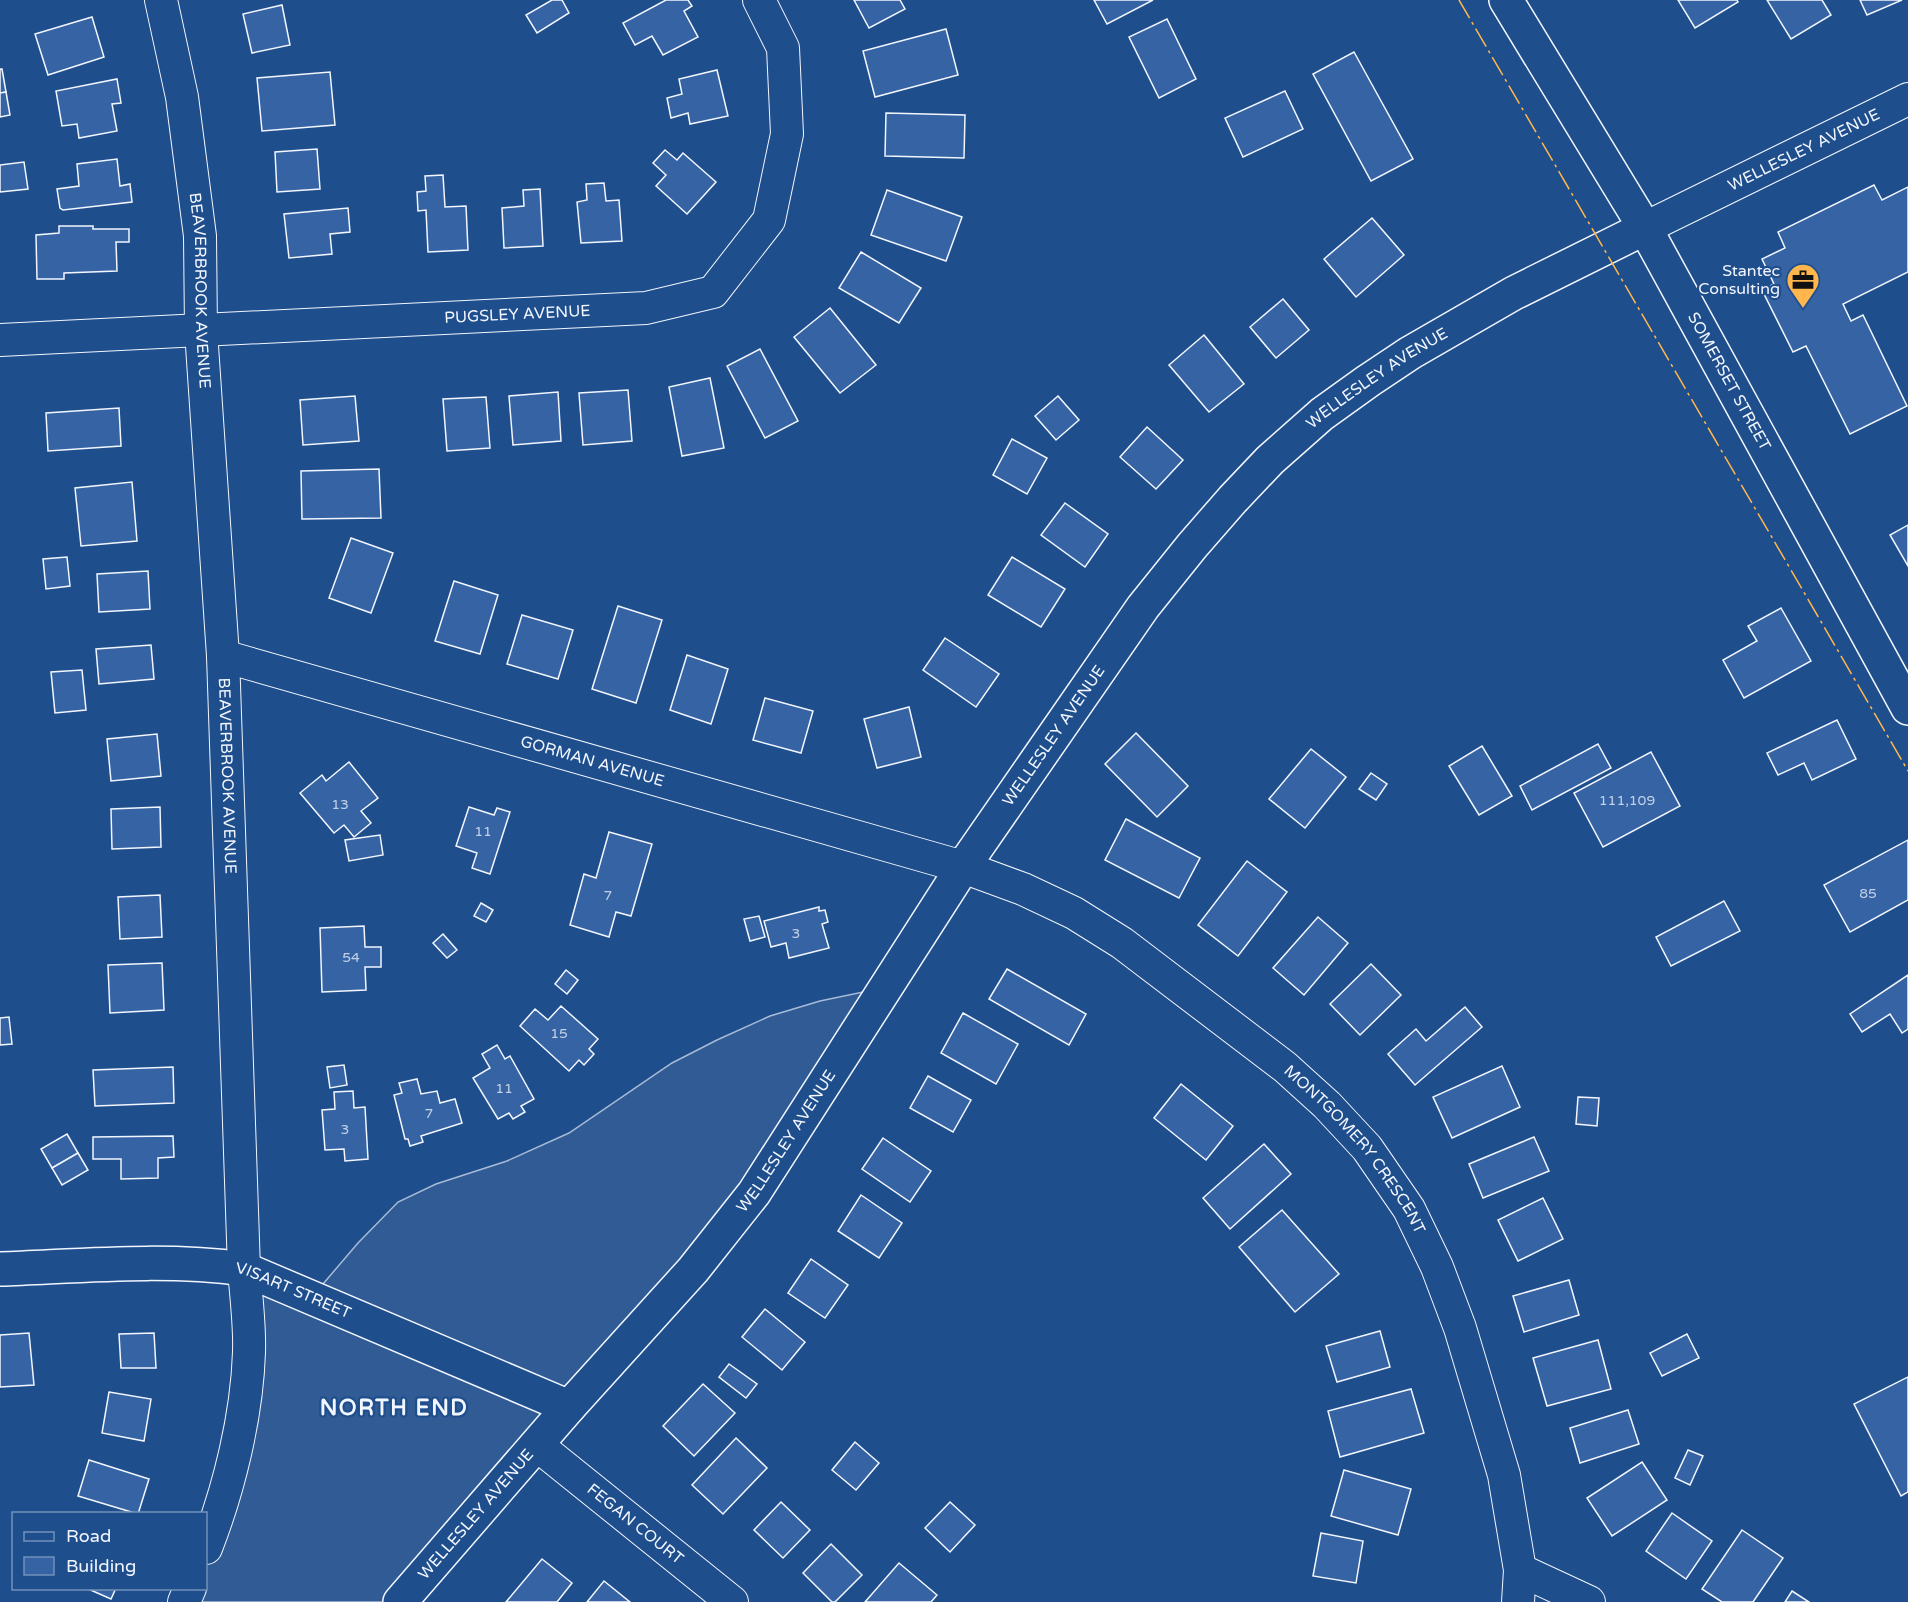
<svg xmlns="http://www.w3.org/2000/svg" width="1908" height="1602" font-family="'Varela Round',sans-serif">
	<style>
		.built { fill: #305b95; stroke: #a8bbd7; stroke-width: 1.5 }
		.building { fill: #3563a3; stroke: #f2f6ff; stroke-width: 1.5 }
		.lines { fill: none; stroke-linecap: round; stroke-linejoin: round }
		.minor-casing { stroke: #f2f6ff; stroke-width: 34 }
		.tertiary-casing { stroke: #f2f6ff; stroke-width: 36 }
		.secondary-casing { stroke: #f2f6ff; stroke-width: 36 }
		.minor { stroke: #1f4e8c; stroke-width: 32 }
		.tertiary { stroke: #1f4e8c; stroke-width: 33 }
		.secondary { stroke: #1f4e8c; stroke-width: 33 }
		.power { stroke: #ffb74d; stroke-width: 1.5; stroke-dasharray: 21 4.5 3 4.5; stroke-linecap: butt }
		.labels { text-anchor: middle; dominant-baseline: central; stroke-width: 4.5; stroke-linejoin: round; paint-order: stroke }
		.number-label { font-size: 14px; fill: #c3d1e8 }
		.street-label { font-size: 16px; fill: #f2f6ff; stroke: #1f4e8c }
		.poi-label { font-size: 16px; fill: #f2f6ff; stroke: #1f4e8c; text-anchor: end }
		.district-label { font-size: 22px; font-weight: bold; letter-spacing: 1.5px; fill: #f2f6ff; stroke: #1f4e8c }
	</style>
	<rect width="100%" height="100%" fill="#1f4e8c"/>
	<!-- built -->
	<polygon class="built" points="887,987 754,1193 400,1602 184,1602 190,1589 206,1588 206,1548 218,1516 244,1269 311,1298 358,1243 398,1202 436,1184 507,1161 569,1133 672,1063 717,1040 770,1016 820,1001"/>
	<!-- building -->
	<g class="building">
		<polygon points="552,0 562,0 569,13 537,33 526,15"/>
		<polygon points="666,0 688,0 692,6 684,11 698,37 663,55 652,36 635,45 623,23"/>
		<polygon points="854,0 900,0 905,9 869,28"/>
		<polygon points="1094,0 1153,0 1107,24"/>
		<polygon points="1678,0 1737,0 1738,2 1695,28"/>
		<polygon points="1767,0 1822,0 1831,15 1791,39"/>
		<polygon points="1860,0 1902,0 1867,15"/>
		<polygon points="282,5 290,45 252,53 243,14"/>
		<polygon points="92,17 104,57 48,75 35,34"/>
		<polygon points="1167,19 1196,79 1159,98 1129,37"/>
		<polygon points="946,29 958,75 875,97 863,51"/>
		<polygon points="1354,52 1413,159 1371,181 1313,74"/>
		<polygon points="0,69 2,69 6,92 0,93"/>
		<polygon points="717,70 728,116 690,124 688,113 671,118 667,98 682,94 679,79"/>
		<polygon points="330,72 335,125 262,131 257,78"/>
		<polygon points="117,79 121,103 112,104 117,131 79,138 77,124 62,126 56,91"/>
		<polygon points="1285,91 1303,129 1243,157 1225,118"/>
		<polygon points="6,92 10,115 0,117 0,93"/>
		<polygon points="886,113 965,115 964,158 885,156"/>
		<polygon points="317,149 320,189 277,192 275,152"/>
		<polygon points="665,150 677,160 683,153 716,182 687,214 656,186 666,175 653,163"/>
		<polygon points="117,159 120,186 130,184 132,202 63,210 60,208 57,189 79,186 77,164"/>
		<polygon points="24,162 28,189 0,192 0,165"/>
		<polygon points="443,175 445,207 466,206 468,250 428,252 426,210 418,211 417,192 426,191 425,176"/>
		<polygon points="604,183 606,201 619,200 622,241 581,243 577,202 587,200 586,184"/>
		<polygon points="1874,185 1882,200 1908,187 1908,272 1843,304 1851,321 1863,315 1907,406 1850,434 1806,346 1793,352 1762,290 1774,284 1762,259 1785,248 1778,232"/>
		<polygon points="540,189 543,246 504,248 502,208 524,206 523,190"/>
		<polygon points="887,190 962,217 946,261 871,235"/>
		<polygon points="348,208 350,232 330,234 332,254 289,258 284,214"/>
		<polygon points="1372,218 1404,255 1356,297 1324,259"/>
		<polygon points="59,226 93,226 93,229 129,229 129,242 116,242 117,271 64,273 64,279 37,279 36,235 59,233"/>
		<polygon points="861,252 921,288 899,323 839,288"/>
		<polygon points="1283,299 1309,330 1276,358 1250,327"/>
		<polygon points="830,308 876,365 840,393 794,337"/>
		<polygon points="1204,335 1244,384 1209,412 1169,365"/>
		<polygon points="760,349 798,421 765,438 727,366"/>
		<polygon points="710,378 724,448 682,456 669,387"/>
		<polygon points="628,390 632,441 583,445 579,393"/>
		<polygon points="558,392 561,441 513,445 509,396"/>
		<polygon points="355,396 359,441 303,445 300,400"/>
		<polygon points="1058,396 1079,420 1056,440 1035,416"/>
		<polygon points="486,397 490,448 447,451 443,399"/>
		<polygon points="119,408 121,446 48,451 46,413"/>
		<polygon points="1147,427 1183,460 1156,489 1120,457"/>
		<polygon points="1012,439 1047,458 1027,494 993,475"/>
		<polygon points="379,469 381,518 302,519 301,471"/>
		<polygon points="132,482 137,541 81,546 75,488"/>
		<polygon points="1065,503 1108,534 1085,567 1041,535"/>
		<polygon points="1908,525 1908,566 1890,535"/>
		<polygon points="351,538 393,553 371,613 329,598"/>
		<polygon points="67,557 70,586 46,589 43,559"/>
		<polygon points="1012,557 1065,589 1041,627 988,595"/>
		<polygon points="148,571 150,609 99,612 97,574"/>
		<polygon points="454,581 498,595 480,654 435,641"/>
		<polygon points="618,606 662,620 636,703 592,689"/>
		<polygon points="1781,608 1811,661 1744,698 1723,660 1757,641 1748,626"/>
		<polygon points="522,615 573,630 558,679 507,664"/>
		<polygon points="945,638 999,674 976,707 923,670"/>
		<polygon points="151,645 154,679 99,684 96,649"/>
		<polygon points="687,655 728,669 711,724 670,710"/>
		<polygon points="82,670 86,710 55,713 51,672"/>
		<polygon points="765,698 813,711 801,753 753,740"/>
		<polygon points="909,707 921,757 877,768 864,719"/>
		<polygon points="1837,720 1856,759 1812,780 1804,763 1778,775 1767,753"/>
		<polygon points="1136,733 1188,786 1157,817 1105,764"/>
		<polygon points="157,734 161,776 111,781 107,739"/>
		<polygon points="1598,744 1611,768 1532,810 1520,786"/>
		<polygon points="1482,746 1512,796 1479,815 1449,766"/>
		<polygon points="1311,749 1346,777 1305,828 1269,799"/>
		<polygon points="1651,752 1680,806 1603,847 1574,793"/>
		<polygon points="349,762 378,798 361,811 371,823 354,837 344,825 334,833 300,793 322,775 326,781"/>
		<polygon points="1371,773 1387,784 1376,800 1359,789"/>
		<polygon points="160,807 161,847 112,849 111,809"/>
		<polygon points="469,807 494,815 497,808 510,812 490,874 472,868 477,853 456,846"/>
		<polygon points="1126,819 1200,858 1179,898 1105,860"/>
		<polygon points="609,832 652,844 631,916 616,912 609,937 570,925 584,874 596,878"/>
		<polygon points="380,835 383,855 349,861 345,840"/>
		<polygon points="1908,840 1908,900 1850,932 1824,885"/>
		<polygon points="1247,861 1287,892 1238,956 1198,925"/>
		<polygon points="160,895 162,937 120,939 118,897"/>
		<polygon points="1724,901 1740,931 1671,966 1656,937"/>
		<polygon points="481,903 493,910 486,922 474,916"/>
		<polygon points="819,907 819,911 825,910 828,922 822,924 829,948 789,958 786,943 771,947 764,921"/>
		<polygon points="759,916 765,937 750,941 744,919"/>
		<polygon points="1318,917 1348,943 1304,995 1273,968"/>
		<polygon points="364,926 365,947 381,947 381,967 365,967 366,990 322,992 320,928"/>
		<polygon points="443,934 457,950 447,958 433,943"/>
		<polygon points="162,963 164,1010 110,1013 108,965"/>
		<polygon points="1371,964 1401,995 1360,1035 1330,1004"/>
		<polygon points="1007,969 1086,1014 1069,1045 989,999"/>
		<polygon points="566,970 578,980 567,994 555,984"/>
		<polygon points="1908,975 1908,1029 1902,1033 1890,1014 1862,1032 1850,1014"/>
		<polygon points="561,1006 598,1039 589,1049 594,1054 584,1065 579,1060 569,1071 520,1026 535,1009 548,1020"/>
		<polygon points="1465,1007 1482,1027 1415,1085 1388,1054 1416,1029 1426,1041"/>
		<polygon points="963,1013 1018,1044 996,1084 941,1053"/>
		<polygon points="9,1017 12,1044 0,1045 0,1018"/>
		<polygon points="497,1045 505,1059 510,1056 534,1099 521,1106 525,1112 513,1119 509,1113 498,1119 473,1078 490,1068 482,1054"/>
		<polygon points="344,1065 347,1085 330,1088 327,1067"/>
		<polygon points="1502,1066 1520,1107 1452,1138 1433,1097"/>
		<polygon points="173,1067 174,1103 95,1106 93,1070"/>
		<polygon points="928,1076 971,1100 953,1132 910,1108"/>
		<polygon points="417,1079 421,1094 437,1091 440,1103 455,1099 462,1123 421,1136 423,1142 410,1146 408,1139 405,1139 394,1095 402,1093 399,1083"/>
		<polygon points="1181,1084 1233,1126 1206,1160 1154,1118"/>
		<polygon points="353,1091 354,1108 365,1107 368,1159 345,1161 344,1149 325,1150 322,1110 335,1109 334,1092"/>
		<polygon points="1578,1097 1599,1098 1597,1126 1576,1124"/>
		<polygon points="67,1134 78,1153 52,1168 41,1149"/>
		<polygon points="173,1136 174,1157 158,1158 158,1178 121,1179 121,1159 93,1159 93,1137"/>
		<polygon points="1534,1137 1549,1171 1483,1198 1469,1164"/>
		<polygon points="883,1138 931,1171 910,1202 862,1169"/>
		<polygon points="1264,1144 1291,1174 1230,1229 1203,1198"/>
		<polygon points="78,1153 88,1170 62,1185 52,1168"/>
		<polygon points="861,1195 902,1223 879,1258 838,1231"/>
		<polygon points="1543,1198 1563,1239 1518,1261 1498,1220"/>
		<polygon points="1282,1210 1339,1274 1295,1312 1239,1247"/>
		<polygon points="811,1259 848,1285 825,1318 788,1293"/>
		<polygon points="1569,1280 1579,1315 1524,1332 1513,1296"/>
		<polygon points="765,1309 805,1342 782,1370 742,1337"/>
		<polygon points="1380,1331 1390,1367 1337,1382 1326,1346"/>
		<polygon points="29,1333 34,1385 0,1387 0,1335"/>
		<polygon points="154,1333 156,1368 121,1368 119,1334"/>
		<polygon points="1687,1334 1699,1358 1662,1376 1650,1353"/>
		<polygon points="1598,1340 1611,1389 1547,1406 1533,1358"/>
		<polygon points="729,1364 757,1384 746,1398 719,1377"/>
		<polygon points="1908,1377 1908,1492 1901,1496 1854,1404"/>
		<polygon points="703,1384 735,1413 694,1456 663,1426"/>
		<polygon points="1411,1389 1424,1433 1340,1457 1328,1411"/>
		<polygon points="109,1392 151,1399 144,1441 102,1433"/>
		<polygon points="1628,1410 1639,1444 1580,1463 1570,1428"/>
		<polygon points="736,1438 767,1468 723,1514 692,1485"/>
		<polygon points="855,1442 879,1463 856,1490 832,1470"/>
		<polygon points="1688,1450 1703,1456 1690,1485 1675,1478"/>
		<polygon points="89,1460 149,1479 138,1514 78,1496"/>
		<polygon points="1642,1462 1667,1500 1612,1536 1587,1498"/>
		<polygon points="1344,1470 1411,1489 1398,1535 1331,1516"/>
		<polygon points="781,1502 810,1530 783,1558 754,1530"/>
		<polygon points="950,1502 975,1525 950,1552 925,1528"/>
		<polygon points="1672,1513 1712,1541 1686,1579 1646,1551"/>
		<polygon points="1742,1530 1783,1558 1753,1602 1722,1602 1702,1589"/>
		<polygon points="1321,1533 1363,1541 1356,1583 1313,1576"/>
		<polygon points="831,1544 862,1575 835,1602 832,1602 803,1573"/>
		<polygon points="542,1559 572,1583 557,1602 506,1602"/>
		<polygon points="899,1563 937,1595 931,1602 865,1602"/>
		<polygon points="604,1581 630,1602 587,1602"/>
		<polygon points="86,1588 116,1588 111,1599"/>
		<polygon points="1792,1591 1809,1602 1785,1602"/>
	</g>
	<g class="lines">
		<defs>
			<g id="minor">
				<path id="s1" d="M161 0 182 97 200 236 201 331 223 656 244 1269C246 1296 250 1325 249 1352 247 1416 229 1489 206 1548"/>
				<path id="s2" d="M1645 228 1908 99"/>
				<path id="s3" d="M0 340 646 308 713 292 769 220 787 134 783 48 759 0"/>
				<path id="s4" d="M223 656 963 867 1023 889 1074 913 1122 943 1285 1067 1327 1105 1367 1148 1409 1209 1437 1267 1460 1328 1504 1475 1520 1570 1518 1602"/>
				<path id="s5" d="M537 1445 732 1602"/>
				<polyline points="1520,1570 1589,1602"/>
				<polyline points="184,1602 190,1588"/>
			</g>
			<g id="tertiary">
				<path id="s6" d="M0 1269C81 1266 163 1258 244 1269L569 1407"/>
				<path id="s7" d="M400 1602 569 1407 693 1270 754 1193 963 867 1143 607 1192 546 1233 499 1270 460 1322 414 1368 381 1410 353 1514 293 1645 228"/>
			</g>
			<g id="secondary">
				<path id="s8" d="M1506 0 1645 228 1908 708"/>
			</g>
		</defs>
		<!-- minor casing -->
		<use href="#minor" class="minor-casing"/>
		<!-- tertiary casing -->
		<use href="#tertiary" class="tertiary-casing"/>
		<!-- secondary casing -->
		<use href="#secondary" class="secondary-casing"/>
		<!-- minor -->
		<use href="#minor" class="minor"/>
		<!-- tertiary -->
		<use href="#tertiary" class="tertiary"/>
		<!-- secondary -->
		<use href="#secondary" class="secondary"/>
		<!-- power -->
		<polyline class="power" points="1459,0 1908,771"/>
	</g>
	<!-- icons -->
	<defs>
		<symbol id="office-pin" viewBox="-11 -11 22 30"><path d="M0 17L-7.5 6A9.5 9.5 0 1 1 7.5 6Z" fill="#ffb74d" stroke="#1f4e8c"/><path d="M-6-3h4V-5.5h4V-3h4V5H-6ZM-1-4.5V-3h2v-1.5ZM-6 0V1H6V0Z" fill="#111"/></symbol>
	</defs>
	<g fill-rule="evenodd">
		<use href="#office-pin" x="1784" y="261" width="38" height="52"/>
	</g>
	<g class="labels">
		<!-- number labels -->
		<g class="number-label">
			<text x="1627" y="800">111,109</text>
			<text x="340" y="804">13</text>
			<text x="483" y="831">11</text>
			<text x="1868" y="893">85</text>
			<text x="608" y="895">7</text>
			<text x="796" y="933">3</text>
			<text x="351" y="957">54</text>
			<text x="559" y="1033">15</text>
			<text x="504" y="1088">11</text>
			<text x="429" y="1113">7</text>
			<text x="345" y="1129">3</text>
		</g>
		<!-- street labels -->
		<g class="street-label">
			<text stroke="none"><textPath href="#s2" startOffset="177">WELLESLEY AVENUE</textPath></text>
			<text stroke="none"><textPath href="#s1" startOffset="294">BEAVERBROOK AVENUE</textPath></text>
			<text stroke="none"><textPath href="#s3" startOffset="518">PUGSLEY AVENUE</textPath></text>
			<text stroke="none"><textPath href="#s7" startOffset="1574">WELLESLEY AVENUE</textPath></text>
			<text stroke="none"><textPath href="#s8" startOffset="442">SOMERSET STREET</textPath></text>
			<text stroke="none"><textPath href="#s7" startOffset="1088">WELLESLEY AVENUE</textPath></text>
			<text stroke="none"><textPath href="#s4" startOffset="384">GORMAN AVENUE</textPath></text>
			<text stroke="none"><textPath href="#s1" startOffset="780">BEAVERBROOK AVENUE</textPath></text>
			<text stroke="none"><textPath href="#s7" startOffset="602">WELLESLEY AVENUE</textPath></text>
			<text stroke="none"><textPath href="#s4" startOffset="1260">MONTGOMERY CRESCENT</textPath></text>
			<text stroke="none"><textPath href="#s6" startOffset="298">VISART STREET</textPath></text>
			<text stroke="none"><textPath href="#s7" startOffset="116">WELLESLEY AVENUE</textPath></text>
			<text stroke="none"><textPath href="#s5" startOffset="126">FEGAN COURT</textPath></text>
		</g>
		<!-- poi labels -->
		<g class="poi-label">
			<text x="1780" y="271">Stantec<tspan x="1780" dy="18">Consulting</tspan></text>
		</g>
		<!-- district labels -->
		<g class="district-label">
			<text x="394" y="1408">NORTH END</text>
		</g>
	</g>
	<!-- legend -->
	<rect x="12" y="1512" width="195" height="78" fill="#1f4e8c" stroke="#7391ba" stroke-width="1.5"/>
	<rect x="24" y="1532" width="30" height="9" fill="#1f4e8c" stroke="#7391ba" stroke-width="1.5"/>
	<text x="66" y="1542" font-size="18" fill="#f2f6ff">Road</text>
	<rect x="24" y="1557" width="30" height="18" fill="#3563a3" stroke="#7391ba" stroke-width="1.5"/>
	<text x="66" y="1572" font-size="18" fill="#f2f6ff">Building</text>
</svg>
